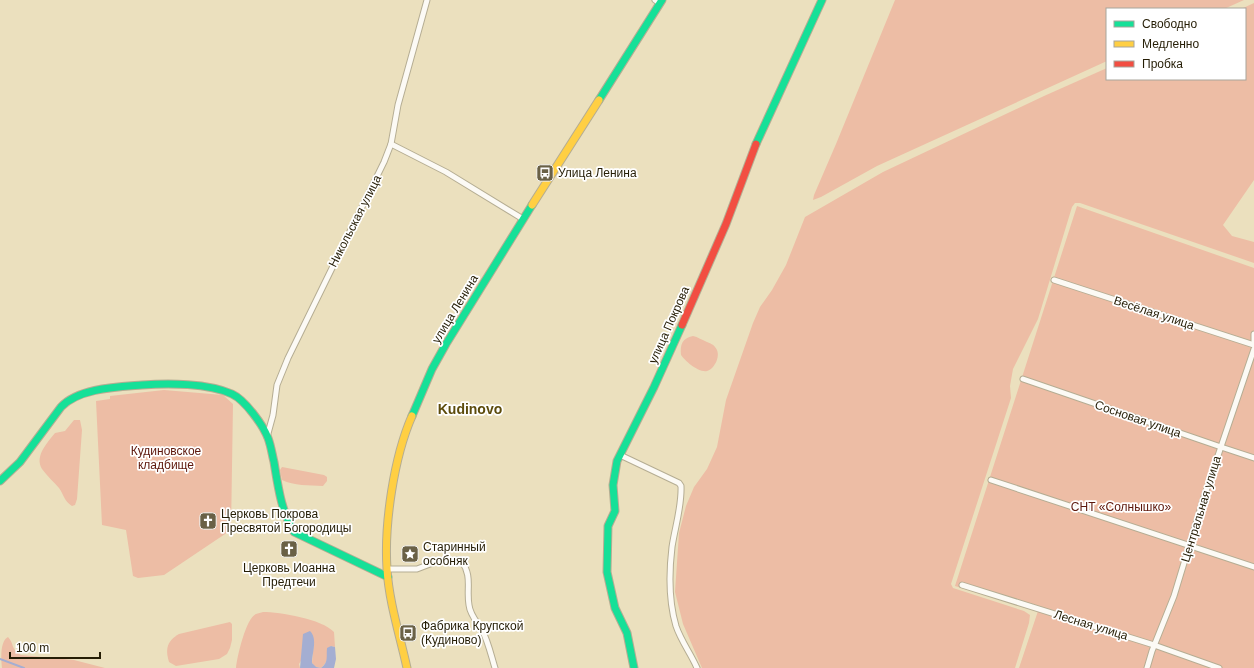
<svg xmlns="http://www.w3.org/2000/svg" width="1254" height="668" font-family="Arial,sans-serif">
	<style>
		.green { fill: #edbda5 }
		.water { fill: #a4aed2 }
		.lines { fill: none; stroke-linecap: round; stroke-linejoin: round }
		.stream { stroke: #a4aed2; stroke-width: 2 }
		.street-casing { stroke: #b5ad93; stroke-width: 7 }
		.fast-casing { stroke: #b5ad93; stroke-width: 9 }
		.slow-casing { stroke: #b5ad93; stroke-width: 9 }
		.jam-casing { stroke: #b5ad93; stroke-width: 9 }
		.street { stroke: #fcfaf5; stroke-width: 5 }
		.fast { stroke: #16e098; stroke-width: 7 }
		.slow { stroke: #ffcf43; stroke-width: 7 }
		.jam { stroke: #f24e42; stroke-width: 7 }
		.labels { text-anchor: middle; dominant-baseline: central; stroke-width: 3.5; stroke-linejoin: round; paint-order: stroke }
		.poi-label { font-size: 12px; fill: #251d05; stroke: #fff; text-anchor: start }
		.street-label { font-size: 12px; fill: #251d05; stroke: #fff }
		.park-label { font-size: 12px; fill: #5d170b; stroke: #fff }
		.quarter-label { font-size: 14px; font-weight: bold; fill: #5c4b0b; stroke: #fff }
	</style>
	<rect width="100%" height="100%" fill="#ebe0be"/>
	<!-- green -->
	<g class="green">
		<polygon points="895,0 1244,0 1224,9 1107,9 1107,61 877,166 821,197 813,200 814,195 836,144"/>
		<polygon points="1254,3 1254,180 1223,225 1232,236 1254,242 1254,263 1080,203 1075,203 1072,207 1038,319 1013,369 1010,386 1011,398 951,584 953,588 1024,611 1030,615 1029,623 1015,668 702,668 683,624 675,592 679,533 686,506 694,487 707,469 717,447 726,400 753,323 760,307 772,290 786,265 805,217 883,172 1044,96 1107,68 1107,79 1245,79 1245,9 1241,9"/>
		<polygon points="1077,206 1254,268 1254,668 1019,668 1038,611 955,586"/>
		<path d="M693 336C698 337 702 340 707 342 710 343 714 345 715 347 722 354 715 369 707 371 699 373 685 361 681 355 680 345 682 338 693 336Z"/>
		<polygon points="164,390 223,395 233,404 231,530 164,575 138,578 133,576 126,530 102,525 96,401 110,399 110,396"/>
		<path d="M74 420H80L82 430 77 499 75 505 72 506C64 501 64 495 59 488 54 482 47 476 42 469 34 456 48 442 55 433L65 431Z"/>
		<path d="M282 467 324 475 327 477V481L323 486C309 485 294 486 282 480L280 470Z"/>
		<path d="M263 612C280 612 322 619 334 632L335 647 331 646 327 651C328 658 327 663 321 668L315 667 312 663 314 640 299 664 300 668H236C237 657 246 618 256 614 258 613 261 613 263 612Z"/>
		<path d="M230 622 232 624V640L230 648 227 654 219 659 176 666 169 662C165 649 167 641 179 634Z"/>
		<path d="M8 637C15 645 10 648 21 655L74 660 105 668H2C1 658 0 641 8 637Z"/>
	</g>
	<!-- water -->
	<path class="water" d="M310 631C318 639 312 653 312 663L316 667 321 668C329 662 326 656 327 648L331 646 335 647 336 659 334 668H300L303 634Z"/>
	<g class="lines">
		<!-- stream -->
		<polyline class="stream" points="0,659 24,668"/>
		<defs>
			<g id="street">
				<polyline points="655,0 660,3"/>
				<polyline points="391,144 446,172 523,219"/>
				<polyline points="1054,280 1254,345"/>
				<polyline points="1254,334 1254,342"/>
				<polyline points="1023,379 1221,447 1254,458"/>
				<polyline points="267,437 273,415 277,385 288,358 384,162 391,144 398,105 427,0"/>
				<path d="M620 455 679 483 681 486C682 506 675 527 672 547 669 572 669 602 676 626 681 641 691 654 697 668"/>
				<polyline points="991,480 1254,567"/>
				<path d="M387 569H417L438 561 461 560C473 577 466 588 469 605 470 615 477 622 482 630 488 641 491 655 495 668"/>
				<polyline points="962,585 1154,645 1219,668"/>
				<polyline points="1147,668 1152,651 1174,596 1204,497 1254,349"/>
			</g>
			<g id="fast">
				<polyline points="599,100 662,0"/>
				<polyline points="756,144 822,0"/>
				<polyline points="412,416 432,369 446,344 532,205"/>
				<path d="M0 481 20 462 61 407C79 388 117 387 142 385 168 383 208 383 232 394 245 400 263 425 268 438 271 446 272 454 274 462 278 486 281 511 294 532L388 577"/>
				<polyline points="634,668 627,633 615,608 607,572 608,526 615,511 613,485 617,461 654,387 682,325"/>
			</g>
			<g id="slow">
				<polyline points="532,205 599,100"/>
				<path d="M407 668C400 636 389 602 387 569 384 524 394 457 412 416"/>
			</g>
			<polyline id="jam" points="682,325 726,224 756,144"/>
		</defs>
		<!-- street casing -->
		<use href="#street" class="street-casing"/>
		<!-- fast casing -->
		<use href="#fast" class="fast-casing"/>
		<!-- slow casing -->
		<use href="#slow" class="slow-casing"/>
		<!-- jam casing -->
		<use href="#jam" class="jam-casing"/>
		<!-- street -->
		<use href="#street" class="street"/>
		<!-- fast -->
		<use href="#fast" class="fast"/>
		<!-- slow -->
		<use href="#slow" class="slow"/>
		<!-- jam -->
		<use href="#jam" class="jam"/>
	</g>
	<!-- icons -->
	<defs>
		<symbol id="bus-square" viewBox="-11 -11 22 22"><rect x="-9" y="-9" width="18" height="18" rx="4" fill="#6a6146" stroke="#fff"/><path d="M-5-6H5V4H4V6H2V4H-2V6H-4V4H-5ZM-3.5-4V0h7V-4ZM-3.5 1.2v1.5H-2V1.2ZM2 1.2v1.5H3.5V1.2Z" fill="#fff"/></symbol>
		<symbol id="church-square" viewBox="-11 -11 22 22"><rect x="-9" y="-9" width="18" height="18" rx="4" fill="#6a6146" stroke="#fff"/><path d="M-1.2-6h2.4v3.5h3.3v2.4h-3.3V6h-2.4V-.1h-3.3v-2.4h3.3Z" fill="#fff"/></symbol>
		<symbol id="sight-square" viewBox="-11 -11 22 22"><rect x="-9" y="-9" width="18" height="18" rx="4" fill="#6a6146" stroke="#fff"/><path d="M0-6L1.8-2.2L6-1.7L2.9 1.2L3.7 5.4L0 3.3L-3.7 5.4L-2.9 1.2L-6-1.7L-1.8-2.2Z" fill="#fff"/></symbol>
	</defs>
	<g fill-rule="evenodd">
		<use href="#bus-square" x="535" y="163" width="20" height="20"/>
		<use href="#church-square" x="198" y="511" width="20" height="20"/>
		<use href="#church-square" x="279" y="539" width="20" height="20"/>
		<use href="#sight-square" x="400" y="544" width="20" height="20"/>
		<use href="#bus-square" x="398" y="623" width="20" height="20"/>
	</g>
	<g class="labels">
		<!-- poi labels -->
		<g class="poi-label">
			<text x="558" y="173">Улица Ленина</text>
			<text x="221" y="514">Церковь Покрова<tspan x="221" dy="14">Пресвятой Богородицы</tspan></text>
			<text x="423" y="547">Старинный<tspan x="423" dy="14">особняк</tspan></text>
			<text x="289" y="568" text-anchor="middle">Церковь Иоанна<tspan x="289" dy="14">Предтечи</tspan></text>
			<text x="421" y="626">Фабрика Крупской<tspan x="421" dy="14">(Кудиново)</tspan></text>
		</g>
		<!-- street labels -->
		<g class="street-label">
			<text transform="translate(355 221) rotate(-63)">Никольская улица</text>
			<text transform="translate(455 309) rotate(-59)">улица Ленина</text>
			<text transform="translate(1154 313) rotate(18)">Весёлая улица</text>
			<text transform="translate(669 325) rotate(-66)">улица Покрова</text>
			<text transform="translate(1138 419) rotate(19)">Сосновая улица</text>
			<text transform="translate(1201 509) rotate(-73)">Центральная улица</text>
			<text transform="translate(1091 625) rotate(17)">Лесная улица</text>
		</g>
		<!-- park labels -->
		<g class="park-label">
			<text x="166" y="451">Кудиновское<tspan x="166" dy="14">кладбище</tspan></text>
			<text x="1121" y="507">СНТ «Солнышко»</text>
		</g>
		<!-- quarter labels -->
		<g class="quarter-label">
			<text x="470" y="409">Kudinovo</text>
		</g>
	</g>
	<!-- legend -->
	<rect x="1106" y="8" width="140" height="72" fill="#ffffff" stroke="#a8a59b"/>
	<rect x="1114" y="21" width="20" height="6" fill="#16e098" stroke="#a8a59b"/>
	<text x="1142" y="28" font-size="12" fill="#251d05">Свободно</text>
	<rect x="1114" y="41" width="20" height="6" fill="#ffcf43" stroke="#a8a59b"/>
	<text x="1142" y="48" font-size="12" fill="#251d05">Медленно</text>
	<rect x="1114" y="61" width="20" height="6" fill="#f24e42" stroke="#a8a59b"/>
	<text x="1142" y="68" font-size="12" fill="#251d05">Пробка</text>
	<!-- scale -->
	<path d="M10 652v6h90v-6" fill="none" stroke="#251d05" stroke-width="2"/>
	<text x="16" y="652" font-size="12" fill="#251d05" stroke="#ffffff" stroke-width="3" paint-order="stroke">100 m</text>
</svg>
